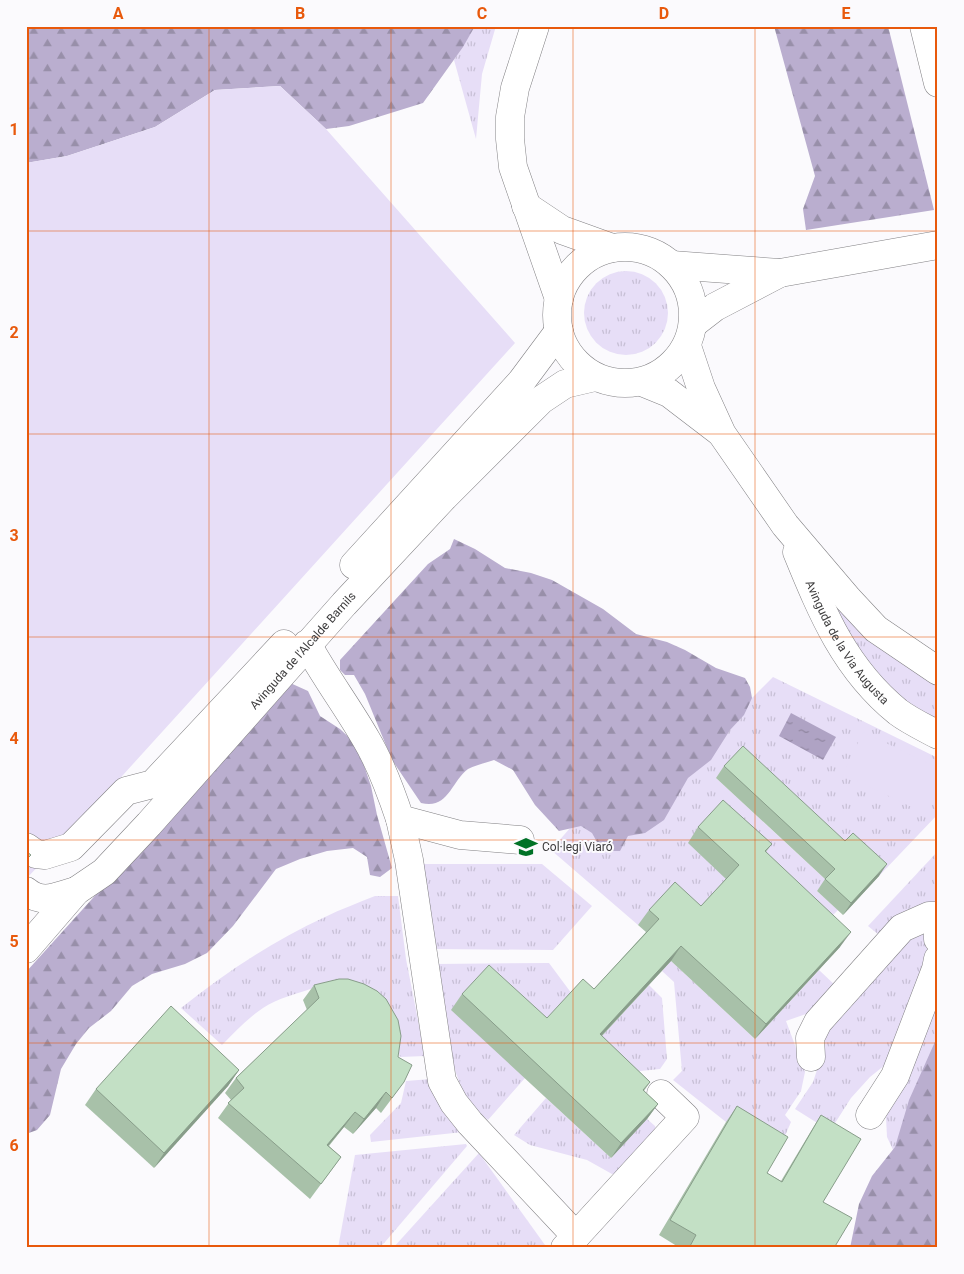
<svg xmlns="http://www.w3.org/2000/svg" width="964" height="1274" font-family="Roboto,sans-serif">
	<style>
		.grass { fill: url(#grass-tufts) }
		.forest { fill: url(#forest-firs) }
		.pitch { fill: #e7def7 }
		.water { fill: url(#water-ripples) }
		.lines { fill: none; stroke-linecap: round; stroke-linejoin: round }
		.minor-casing { stroke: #828184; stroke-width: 29 }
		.highway-casing { stroke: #828184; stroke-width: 29 }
		.minor { stroke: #fff; stroke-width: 28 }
		.highway { stroke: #fff; stroke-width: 28 }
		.wall { fill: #a8c1a9 }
		.shaded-wall { fill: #889d8a }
		.building { fill: #c3e0c5; stroke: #889d8a }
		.grid { fill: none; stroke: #e8590c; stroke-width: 1; stroke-opacity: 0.55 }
		.labels { text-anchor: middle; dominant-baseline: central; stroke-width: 4; stroke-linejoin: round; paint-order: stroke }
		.street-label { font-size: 12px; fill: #3d3c3d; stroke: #fbfafd }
		.poi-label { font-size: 12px; fill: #3d3c3d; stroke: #fbfafd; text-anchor: start }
		.neatline { fill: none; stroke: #e8590c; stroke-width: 2 }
		.grid-label { font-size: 16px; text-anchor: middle; font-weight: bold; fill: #e8590c }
	</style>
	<defs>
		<pattern id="grass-tufts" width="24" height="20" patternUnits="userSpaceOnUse" patternTransform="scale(1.25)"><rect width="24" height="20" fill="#e7def7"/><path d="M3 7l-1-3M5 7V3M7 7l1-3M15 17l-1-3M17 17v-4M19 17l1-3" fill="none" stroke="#c7bfd5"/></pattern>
		<pattern id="forest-firs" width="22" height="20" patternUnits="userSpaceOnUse" patternTransform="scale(1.25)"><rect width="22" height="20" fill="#baaecf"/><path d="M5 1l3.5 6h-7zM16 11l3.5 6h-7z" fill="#988fa9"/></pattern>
		<pattern id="water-ripples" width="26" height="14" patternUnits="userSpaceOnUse" patternTransform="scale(1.25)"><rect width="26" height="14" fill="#afa3c4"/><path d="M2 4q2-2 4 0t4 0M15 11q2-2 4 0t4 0" fill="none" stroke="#9086a0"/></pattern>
	</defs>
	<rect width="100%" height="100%" fill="#fbfafd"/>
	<!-- grass -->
	<g class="grass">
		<polygon points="475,26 496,26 482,74 476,139 454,60"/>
		<circle cx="626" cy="313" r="42"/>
		<path d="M826 595 862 632 887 653 938 687V722C919 711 898 699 884 683 860 657 844 625 826 595Z"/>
		<polygon points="773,677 938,758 938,814 879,876 845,845 716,778 826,880 817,891 838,910 820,928 728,881 691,922 664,897 638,925 551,850 583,813 734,716"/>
		<polygon points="938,851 938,906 884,939 868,926"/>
		<polygon points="420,864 542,864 592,906 553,950 434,949"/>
		<path d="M375 896H398L406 959 425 1056 400 1057 393 1031 313 988C297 994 278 998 263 1008 248 1018 235 1032 222 1045L181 1008C225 973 273 941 325 917 341 909 358 903 375 896Z"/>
		<polygon points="922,932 929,947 929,962 890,1061 870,1077 851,1098 830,1131 795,1109 813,1082 819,1064 829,1025 900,938"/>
		<polygon points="671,961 755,1039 819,970 837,987 820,1009 786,1021 805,1072 801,1091 785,1115 791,1122 778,1152 726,1122 673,1080 682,1071 674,982 662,971"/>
		<path d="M549 963 572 994 525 1078 488 1120C484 1116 478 1113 474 1108 447 1074 442 1006 435 964Z"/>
		<polygon points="938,984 938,1073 895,1154 887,1137 886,1117"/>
		<polygon points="649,985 662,998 667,1059 660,1069 640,1071 628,1086 589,1049"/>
		<polygon points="431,1079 463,1132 371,1142 370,1135 401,1103 406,1081"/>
		<polygon points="546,1098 611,1158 647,1119 655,1126 657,1136 622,1173 612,1174 587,1160 530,1145 514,1135"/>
		<polygon points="466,1144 467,1146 385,1242 379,1248 338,1248 355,1155"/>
		<polygon points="479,1153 545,1245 544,1248 393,1248"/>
	</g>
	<!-- forest -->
	<g class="forest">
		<polygon points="26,26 475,26 463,47 423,103 349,126 326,129 280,86 215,90 155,127 67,156 26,163"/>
		<polygon points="774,26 888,26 934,210 806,230 803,209 815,176"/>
		<path d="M454 539 475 549 505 568 531 573 552 580 603 609 636 634 667 642 685 650 716 668 745 678 750 687 752 698 744 715 730 730 711 760 688 778 664 820 645 833 628 836 620 851H602L592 833 581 826 559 831 535 805 513 770 494 760C486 763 475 765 468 769 451 782 448 810 421 803L392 760 365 694 354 675H345L340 670V660L428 564 450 549Z"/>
		<polygon points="288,682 308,691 320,716 340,729 357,745 371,786 377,815 392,868 380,877 370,875 367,857 353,848 327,851 300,859 276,869 233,926 207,953 185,964 152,974 132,986 111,1011 89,1028 76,1044 61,1069 50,1115 37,1130 26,1134 26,972"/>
		<polygon points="938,1035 938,1248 850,1248 859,1204 872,1176 895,1147 909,1100"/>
	</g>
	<!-- pitch -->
	<g class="pitch">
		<polygon points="280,86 326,129 515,343 84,818 26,879 26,163 67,156 155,127 215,90"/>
		<polygon points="863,732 938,768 938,789 926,814 843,774"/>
	</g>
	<!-- water -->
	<polygon class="water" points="791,713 836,737 823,760 779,736"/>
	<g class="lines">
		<defs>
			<g id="minor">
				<polyline points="535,26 515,88 510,117 510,139 513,167 559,299"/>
				<polyline points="526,206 562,230 612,248"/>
				<circle cx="625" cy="315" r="68"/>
				<polyline points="672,265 780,273 938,245"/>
				<polyline points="693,324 715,307 780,273"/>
				<polyline points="687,346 701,388 722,434 785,525 848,599 876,629 938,671"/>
				<polyline points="642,382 669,393 720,432"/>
				<path id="s1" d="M797 552C822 613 845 669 898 712 910 721 925 728 938 735"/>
				<polyline points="354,565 521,382 559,331"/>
				<path d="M307 644C325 677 347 706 366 739 381 764 391 792 400 819L460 835 520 840"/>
				<polyline points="400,819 409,860 442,1081 454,1103 470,1123 576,1236"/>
				<polyline points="26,847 36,854 45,855 71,847 126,791 153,784 284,644"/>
				<path d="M26 891C43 905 57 896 76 891"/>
				<polyline points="938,928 938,939"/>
				<path id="s2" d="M26 949 76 891 104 872 149 824 344 604 444 497 541 400 565 384 595 377"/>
				<polyline points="811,1057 810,1038 818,1022 902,928 929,916 938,916"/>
				<polyline points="870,1115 895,1076 936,969 938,959"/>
				<polyline points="565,1248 685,1117 661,1094"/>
			</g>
			<polyline id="highway" points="924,26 938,83"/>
		</defs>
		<!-- minor casing -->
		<use href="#minor" class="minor-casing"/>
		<!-- highway casing -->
		<use href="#highway" class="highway-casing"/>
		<!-- minor -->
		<use href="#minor" class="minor"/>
		<!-- highway -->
		<use href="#highway" class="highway"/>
	</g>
	<!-- wall -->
	<g class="wall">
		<polygon points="724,766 879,876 843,915 817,891 825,879 716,778"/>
		<polygon points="698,827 772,844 766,852 840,947 755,1039 671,961 602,1036 650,1082 644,1091 658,1104 647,1119 611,1158 451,1010 462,994 547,1018 594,989 646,932 638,925 649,910 701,906 726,879 688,843"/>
		<polygon points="314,985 398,1057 393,1097 381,1113 376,1108 353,1134 344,1127 329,1146 341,1157 310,1199 218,1118 231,1100 225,1093 236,1078 307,1010 303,1000"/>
		<polygon points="239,1070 228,1086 154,1168 85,1105 96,1089"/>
		<polygon points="737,1106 767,1173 781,1181 811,1131 821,1115 823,1202 834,1248 680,1248 659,1235 726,1122"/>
	</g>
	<!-- shaded-wall -->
	<g class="shaded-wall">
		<polygon points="887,864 879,876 843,915 851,903"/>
		<polygon points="851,932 840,947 755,1039 766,1024"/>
		<polygon points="681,946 671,961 589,1049 600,1034"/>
		<polygon points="239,1070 228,1086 154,1168 164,1153"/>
		<polygon points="386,1092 376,1108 353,1134 364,1119"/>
		<polygon points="658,1104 647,1119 611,1158 621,1143"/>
		<polygon points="355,1112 344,1127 316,1160 327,1145"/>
	</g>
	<!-- building -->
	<g class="building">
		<polygon points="743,746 845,841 853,833 887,864 851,903 825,879 835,869 724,766"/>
		<polygon points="723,800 772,844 765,851 851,932 766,1024 681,946 600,1034 650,1082 643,1090 658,1104 621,1143 462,994 489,965 547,1018 583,979 594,989 659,919 649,910 675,882 701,906 739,865 698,827"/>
		<polygon points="26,851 31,855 26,860"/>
		<polygon points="339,979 348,979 364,984 377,991 386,999 398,1020 401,1036 398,1057 412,1065 404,1082 392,1098 386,1092 364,1119 355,1112 327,1145 341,1157 321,1184 228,1103 244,1088 236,1078 319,998 314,985"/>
		<polygon points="171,1006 239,1070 164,1153 96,1089"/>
		<polygon points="737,1106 788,1137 767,1173 782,1182 821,1115 861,1139 823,1202 852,1218 834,1248 689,1248 696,1235 670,1220"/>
	</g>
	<!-- grid -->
	<path class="grid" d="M209 26V1248M391 26V1248M573 26V1248M755 26V1248M26 231H938M26 434H938M26 637H938M26 840H938M26 1043H938"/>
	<!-- icons -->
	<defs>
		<symbol id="school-bare" viewBox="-9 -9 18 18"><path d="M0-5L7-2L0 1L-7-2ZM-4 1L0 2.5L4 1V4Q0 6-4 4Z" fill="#007226" stroke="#fbfafd" stroke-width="2.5" paint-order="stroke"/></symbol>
	</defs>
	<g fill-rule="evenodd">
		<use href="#school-bare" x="510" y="831" width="32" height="32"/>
	</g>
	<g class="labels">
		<!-- street labels -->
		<g class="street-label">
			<text stroke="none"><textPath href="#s1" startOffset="104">Avinguda de la Via Augusta</textPath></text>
			<text stroke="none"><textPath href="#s2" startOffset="408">Avinguda de l'Alcalde Barnils</textPath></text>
		</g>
		<!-- poi labels -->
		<g class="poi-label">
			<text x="542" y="847">Col·legi Viaró</text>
		</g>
	</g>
	<!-- border -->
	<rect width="964" height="1274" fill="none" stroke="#fbfafd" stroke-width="55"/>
	<rect x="28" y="28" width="908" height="1218" class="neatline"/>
	<g class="grid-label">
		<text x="118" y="19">A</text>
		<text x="300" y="19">B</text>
		<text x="482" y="19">C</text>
		<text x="664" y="19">D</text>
		<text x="846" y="19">E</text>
		<text x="14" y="135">1</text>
		<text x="14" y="338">2</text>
		<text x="14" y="541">3</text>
		<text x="14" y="744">4</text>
		<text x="14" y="947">5</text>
		<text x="14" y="1151">6</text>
	</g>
</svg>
